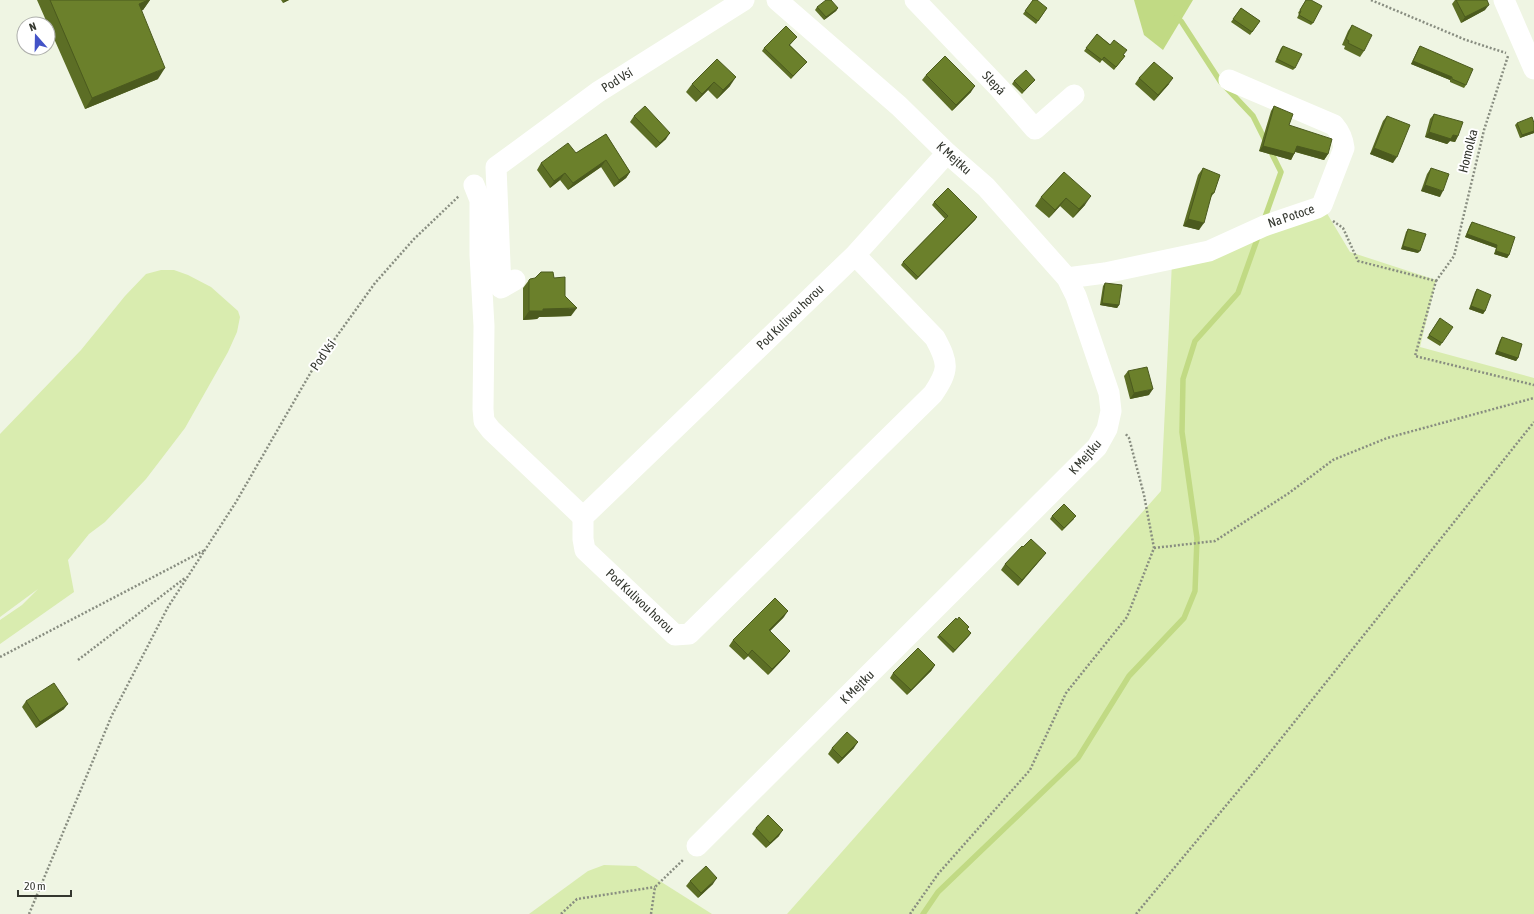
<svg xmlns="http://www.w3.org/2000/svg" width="1534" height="914" font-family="'Asap Condensed',sans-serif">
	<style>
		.green { fill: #d9ecaf }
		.water { fill: #c1da84 }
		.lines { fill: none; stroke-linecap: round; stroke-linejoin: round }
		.stream { stroke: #c1da84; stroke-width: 5.5 }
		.path { stroke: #888d80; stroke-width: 2.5; stroke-dasharray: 2 2; stroke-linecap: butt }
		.street { stroke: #fff; stroke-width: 21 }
		.wall { fill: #5c6e25 }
		.shaded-wall { fill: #4b5a1e }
		.building { fill: #6b802b; stroke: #4b5a1e }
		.labels { text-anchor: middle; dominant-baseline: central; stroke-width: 4; stroke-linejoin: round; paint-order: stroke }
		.street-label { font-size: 13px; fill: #34372f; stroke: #fff }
	</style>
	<rect width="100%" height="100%" fill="#eff5e3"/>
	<!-- green -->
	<g class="green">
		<polygon points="1322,205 1350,252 1436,280 1420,347 1534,378 1534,914 787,914 1161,491 1172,262"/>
		<polygon points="161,270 174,270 188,275 211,287 238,311 240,317 237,332 228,352 185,428 146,479 105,522 89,534 68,560 74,592 0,644 0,620 22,605 38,589 0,617 0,434 81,350 125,296 146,274"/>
		<polygon points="604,865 636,866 712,914 529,914 588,871"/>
	</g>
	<!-- water -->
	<polygon class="water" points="1134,0 1193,0 1163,50 1144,35"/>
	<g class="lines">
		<!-- stream -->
		<g class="stream">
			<polyline points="1176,18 1181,21 1220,81 1253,116 1281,172 1264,220"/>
			<polyline points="923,914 938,892 1078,758 1129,676 1184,618 1195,591 1197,538 1182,432 1183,379 1195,341 1238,293 1259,234"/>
		</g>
		<!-- path -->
		<g class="path">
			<polyline points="1371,0 1466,40 1506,53"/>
			<polyline points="1333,221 1343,228 1358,261 1436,281 1415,356 1534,385"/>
			<polyline points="1436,281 1454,256 1484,130 1508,56"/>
			<polyline points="1154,548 1215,541 1289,493 1333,460 1387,438 1534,398"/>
			<polyline points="0,657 205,550"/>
			<polyline points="78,660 185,578"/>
			<polyline points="29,914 112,715 168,607 236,502 311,372 375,283 414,239 459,196"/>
			<polyline points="561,914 577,899 655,887"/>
			<polyline points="651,914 655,887 684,859"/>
			<polyline points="910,914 938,874 1030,770 1066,693 1127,617 1154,548 1144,495 1129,438 1125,433"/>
			<polyline points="1136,914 1268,755 1534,422"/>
		</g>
		<!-- street -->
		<g class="street">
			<polyline points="915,0 1000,89 1035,129 1074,95"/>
			<polyline points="1504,0 1534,69"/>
			<polyline points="474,185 480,200 480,255 484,326 483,409 484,421 491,430 583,517"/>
			<path d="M855 255 935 338C949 364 949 370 933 394L689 634 675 635 585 550 583 539V517L855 255 947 153"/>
			<path d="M1067 278 1105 273 1209 251 1264 226 1317 208 1322 205 1344 148C1343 139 1340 132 1334 125L1229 80"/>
			<polyline points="515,280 501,288 496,167 598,92 744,0"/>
			<polyline points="697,846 1097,447 1107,429 1111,411 1109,393 1076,296 1067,278 986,187 947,153 899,106 777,0"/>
		</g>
	</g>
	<!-- wall -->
	<g class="wall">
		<polygon points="37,0 150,0 143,10 141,10 158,79 85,109"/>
		<polygon points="281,0 289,0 283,3"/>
		<polygon points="1033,0 1047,8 1036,24 1023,14"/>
		<polygon points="1306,0 1313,23 1311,25 1297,18 1299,14 1298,13"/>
		<polygon points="1455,0 1487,0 1485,10 1461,23 1452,4"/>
		<polygon points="817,7 838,8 836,11 824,20 815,10"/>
		<polygon points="1241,8 1260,21 1250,35 1231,22"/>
		<polygon points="1352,25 1364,51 1360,57 1344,49 1345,46 1342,45 1348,31"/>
		<polygon points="1097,34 1125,56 1114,70 1102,60 1100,63 1084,51"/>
		<polygon points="797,37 790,45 807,62 791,79 762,51 764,48"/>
		<polygon points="1283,46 1295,68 1293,70 1275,62 1281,48"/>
		<polygon points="1420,46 1466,85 1464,88 1450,82 1450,80 1411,64 1418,49"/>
		<polygon points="717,59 730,86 717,99 708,90 696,102 686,92 692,84"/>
		<polygon points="926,75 971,92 952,111 922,80"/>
		<polygon points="1139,78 1169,84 1154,101 1135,84"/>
		<polygon points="1014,81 1033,82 1022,94 1012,84"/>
		<polygon points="1274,106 1289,125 1328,154 1324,160 1295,152 1291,160 1259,151 1271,111"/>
		<polygon points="1434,114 1458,136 1455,142 1450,141 1447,144 1425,137 1430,119"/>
		<polygon points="634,116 666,139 656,148 630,122"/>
		<polygon points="1387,116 1393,163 1370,154 1383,121"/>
		<polygon points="1517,123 1534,123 1534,133 1520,138 1515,125"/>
		<polygon points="606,134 630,172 626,178 614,187 601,167 568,190 560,180 550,188 537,170 541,163 576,153"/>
		<polygon points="1203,168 1214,193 1211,197 1199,230 1183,226 1198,175"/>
		<polygon points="1431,168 1440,197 1421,191 1427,174"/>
		<polygon points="1064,172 1085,205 1073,218 1060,206 1049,218 1035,206 1041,197"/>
		<polygon points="934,202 977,217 975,220 916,280 901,265 903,262 945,219 932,205"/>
		<polygon points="1472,222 1509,255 1507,258 1494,254 1496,248 1465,237 1470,225"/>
		<polygon points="1408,229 1418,253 1401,249 1406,232"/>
		<polygon points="529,280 565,296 571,316 539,317 537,319 523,320 523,288"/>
		<polygon points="1105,283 1119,305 1117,308 1100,305 1103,286"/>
		<polygon points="1477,289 1485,311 1483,314 1469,309 1475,292"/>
		<polygon points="1440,318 1442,343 1440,346 1427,338"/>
		<polygon points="1502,337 1518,358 1516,361 1495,354 1500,340"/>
		<polygon points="1128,371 1149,395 1130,399 1124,376"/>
		<polygon points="1052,516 1074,519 1062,531 1050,519"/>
		<polygon points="1042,558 1018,586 1001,570 1005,564"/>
		<polygon points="784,617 770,631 790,651 786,656 768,675 748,656 744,660 729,646 733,640"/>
		<polygon points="957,620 969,627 967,629 971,633 953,653 937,637 939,635"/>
		<polygon points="935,665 931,671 907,695 890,678 893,673"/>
		<polygon points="26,701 64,709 36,728 22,707"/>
		<polygon points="832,748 854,748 838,764 828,754"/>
		<polygon points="756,828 779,836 766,848 752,834"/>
		<polygon points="690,881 713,884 698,898 686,886"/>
	</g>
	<!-- shaded-wall -->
	<g class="shaded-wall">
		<polygon points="148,0 150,0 143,10 131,15 139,4"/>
		<polygon points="285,0 289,0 283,3"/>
		<polygon points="1489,5 1485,10 1461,23 1465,17"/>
		<polygon points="838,8 836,11 824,20 826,17"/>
		<polygon points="1413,61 1452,77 1450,80 1411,64"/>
		<polygon points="165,68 158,79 85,109 92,98"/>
		<polygon points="736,77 730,86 717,99 723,90"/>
		<polygon points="1173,78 1169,84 1154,101 1158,95"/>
		<polygon points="714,82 708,90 696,102 702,94"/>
		<polygon points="975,86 971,92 952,111 956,105"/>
		<polygon points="1534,131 1534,133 1520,138 1522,135"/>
		<polygon points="1429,132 1453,135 1458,136 1455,142 1450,141 1447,144 1425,137"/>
		<polygon points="670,133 666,139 656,148 660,143"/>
		<polygon points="1263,146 1294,154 1291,160 1259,151"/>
		<polygon points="1297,146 1328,154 1324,160 1293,151"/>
		<polygon points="1374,148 1397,157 1393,163 1370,154"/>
		<polygon points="606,160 601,167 568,190 573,183"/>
		<polygon points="630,172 626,178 614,187 619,180"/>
		<polygon points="565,173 560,180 550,188 554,181"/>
		<polygon points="1425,185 1443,191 1440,197 1421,191"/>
		<polygon points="1091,196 1085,205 1073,218 1079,209"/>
		<polygon points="1066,198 1060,206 1049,218 1055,210"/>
		<polygon points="977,217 975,220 916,280 918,277"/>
		<polygon points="1188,219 1204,223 1199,230 1183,226"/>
		<polygon points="1467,234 1497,245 1496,248 1465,237"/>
		<polygon points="1403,246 1420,251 1418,253 1401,249"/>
		<polygon points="1496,251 1509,255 1507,258 1494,254"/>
		<polygon points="1102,303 1119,305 1117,308 1100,305"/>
		<polygon points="1471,306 1485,311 1483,314 1469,309"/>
		<polygon points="577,308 571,316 539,317 537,319 523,320 529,311 543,309"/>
		<polygon points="1497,351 1518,358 1516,361 1495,354"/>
		<polygon points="1153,389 1149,395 1130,399 1134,393"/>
		<polygon points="1046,553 1042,558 1018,586 1022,580"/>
		<polygon points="788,611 784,617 765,636 769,630"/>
		<polygon points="971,633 969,636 953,653 955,650"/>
		<polygon points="752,650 748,656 744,660"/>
		<polygon points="790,651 786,656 768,675 772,669"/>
		<polygon points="935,665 931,671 907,695 911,690"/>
		<polygon points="68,704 64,709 36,728 40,722"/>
		<polygon points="858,742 854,748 838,764 842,758"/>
		<polygon points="783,830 779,836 766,848 770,843"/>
		<polygon points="717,878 713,884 698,898 701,893"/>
	</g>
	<!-- building -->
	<g class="building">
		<polygon points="50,0 148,0 139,4 165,68 92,98"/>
		<polygon points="826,0 831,0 838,8 826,17 817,7"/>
		<polygon points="1033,0 1037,0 1047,8 1038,21 1025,11"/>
		<polygon points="1306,0 1311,0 1322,6 1313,23 1299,15 1301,11 1300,10"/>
		<polygon points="1456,0 1487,0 1489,5 1465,17"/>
		<polygon points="1241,8 1260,21 1252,32 1233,19"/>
		<polygon points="1352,25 1372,35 1364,51 1348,43 1349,41 1346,39"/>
		<polygon points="786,26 797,37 789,45 807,62 793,76 764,48"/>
		<polygon points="1097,34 1110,45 1114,40 1127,50 1123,55 1125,56 1116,67 1104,57 1102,60 1086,48"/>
		<polygon points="1283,46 1302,54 1295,68 1277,59"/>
		<polygon points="1420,46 1473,69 1466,85 1452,79 1452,77 1413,61"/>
		<polygon points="945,56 975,86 956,105 926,75"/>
		<polygon points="717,59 736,77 723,90 714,82 702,94 692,84"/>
		<polygon points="1154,62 1173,78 1158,95 1139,78"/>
		<polygon points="1026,70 1035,80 1024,91 1014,81"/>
		<polygon points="645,106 670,133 660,143 634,116"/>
		<polygon points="1274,106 1293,114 1289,125 1332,139 1328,154 1297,146 1294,154 1263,146"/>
		<polygon points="1434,114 1463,122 1458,136 1453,135 1451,139 1429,132"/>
		<polygon points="1387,116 1410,125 1397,157 1374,148"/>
		<polygon points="1532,117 1534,123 1534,131 1522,135 1517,123"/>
		<polygon points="606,134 630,172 619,180 606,160 573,183 565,173 554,181 541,163 568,143 576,153"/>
		<polygon points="1203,168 1220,175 1214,193 1212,193 1204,223 1188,219"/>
		<polygon points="1431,168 1449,174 1443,191 1425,185"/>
		<polygon points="1064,172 1091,196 1079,209 1066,198 1055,210 1041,197"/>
		<polygon points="948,188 977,217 918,277 903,262 948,216 934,202"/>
		<polygon points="1472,222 1515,237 1509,255 1496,251 1497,245 1467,234"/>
		<polygon points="1408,229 1426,234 1420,251 1403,246"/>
		<polygon points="541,272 553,272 554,278 565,277 565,296 577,308 543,309 543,311 529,311 529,280 530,279 535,278"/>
		<polygon points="1105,283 1122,285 1119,305 1102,303"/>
		<polygon points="1477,289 1491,295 1485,311 1471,306"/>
		<polygon points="1440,318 1453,327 1442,343 1429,335"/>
		<polygon points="1502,337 1522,344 1518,358 1497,351"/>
		<polygon points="1147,367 1153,389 1134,393 1128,371"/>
		<polygon points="1064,504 1076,516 1064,528 1052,516"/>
		<polygon points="1031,539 1046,553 1022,580 1005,564 1022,546 1023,547"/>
		<polygon points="775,598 788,611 769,630 790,651 772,669 752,650 748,655 733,640"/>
		<polygon points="959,617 969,627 967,629 971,633 955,650 939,635 956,618 957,620"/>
		<polygon points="918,648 935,665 911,690 893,673"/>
		<polygon points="54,683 68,704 40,722 26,701"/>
		<polygon points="847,732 858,742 842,758 832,748"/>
		<polygon points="768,815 783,830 770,843 756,828"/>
		<polygon points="706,866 717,878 701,893 690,881"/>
	</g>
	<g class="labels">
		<!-- street labels -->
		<g class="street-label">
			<text transform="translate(617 80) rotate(-32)">Pod Vsí</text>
			<text transform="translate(994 83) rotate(47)">Slepá</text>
			<text transform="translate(1468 151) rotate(-76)">Homolka</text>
			<text transform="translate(954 158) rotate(42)">K Mejtku</text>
			<text transform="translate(1291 216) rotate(-19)">Na Potoce</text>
			<text transform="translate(790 317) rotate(-44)">Pod Kulivou horou</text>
			<text transform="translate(323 355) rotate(-55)">Pod Vsí</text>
			<text transform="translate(1085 457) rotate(-49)">K Mejtku</text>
			<text transform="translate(640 601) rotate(43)">Pod Kulivou horou</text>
			<text transform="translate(857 687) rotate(-45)">K Mejtku</text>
		</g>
	</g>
	<!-- north arrow -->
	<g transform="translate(36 36) rotate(340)"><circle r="19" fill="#ffffff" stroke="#aeafac"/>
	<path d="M0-3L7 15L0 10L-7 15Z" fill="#4353c7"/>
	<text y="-6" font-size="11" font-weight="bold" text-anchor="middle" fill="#34372f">N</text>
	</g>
	<!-- scale -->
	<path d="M18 890v6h53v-6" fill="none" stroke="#34372f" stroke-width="2"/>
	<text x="24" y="890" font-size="12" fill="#34372f" stroke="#ffffff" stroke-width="3" paint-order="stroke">20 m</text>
</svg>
